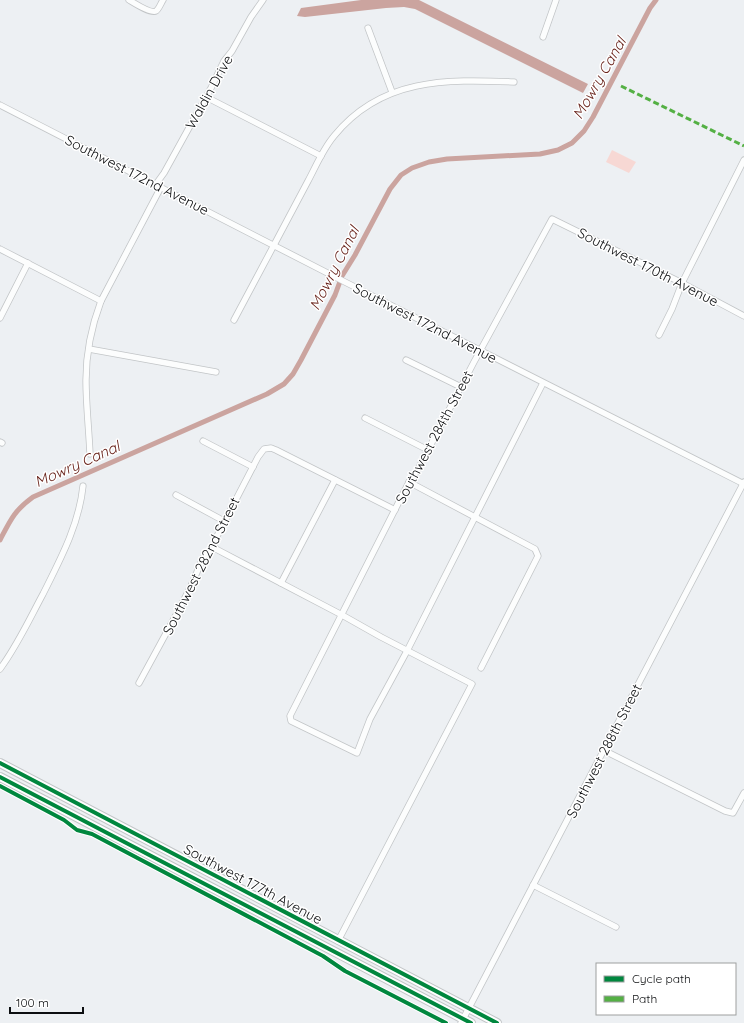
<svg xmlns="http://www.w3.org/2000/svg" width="744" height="1023" font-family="Quicksand,sans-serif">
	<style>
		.green { fill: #f7d8d4 }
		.water { fill: #cba49f }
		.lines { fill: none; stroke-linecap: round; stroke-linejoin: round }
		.canal { stroke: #cba49f; stroke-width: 5 }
		.minor-casing { stroke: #c2c5c7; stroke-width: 7 }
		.highway-casing { stroke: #c2c5c7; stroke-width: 10 }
		.minor { stroke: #fcfdfd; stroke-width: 5.5 }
		.highway { stroke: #fcfdfd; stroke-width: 8 }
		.quiet { stroke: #54b044; stroke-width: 3; stroke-dasharray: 6 3; stroke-linecap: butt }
		.cycleway-casing { stroke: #fff; stroke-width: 6 }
		.cycleway { stroke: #00873e; stroke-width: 4 }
		.labels { text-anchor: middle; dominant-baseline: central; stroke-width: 3; stroke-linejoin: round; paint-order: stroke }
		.street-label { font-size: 14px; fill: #0c0e10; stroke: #fff }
		.water-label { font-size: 15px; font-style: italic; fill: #69231b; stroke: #fff }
	</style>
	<rect width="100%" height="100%" fill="#edf0f3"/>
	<!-- green -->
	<polygon class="green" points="612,150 636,162 629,173 606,162"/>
	<!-- water -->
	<polygon class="water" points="361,0 419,0 588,84 583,93 415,9 404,7 386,8 305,17 297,16 301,8"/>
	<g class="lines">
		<!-- canal -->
		<path class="canal" d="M0 540C11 519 14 511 33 497L267 394 284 384 293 374 301 360 335 295 342 276 355 255 390 189 401 175 412 168 429 162 447 159 540 154 558 150 572 143 584 131 593 117 650 8 656 0"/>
		<defs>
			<g id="minor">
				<path d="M129 0C134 3 151 14 156 11 159 9 161 3 163 0"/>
				<polyline points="368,28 392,92"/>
				<polyline points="543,37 556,0"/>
				<polyline points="206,97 321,156"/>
				<polyline points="0,105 345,282 744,484"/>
				<polyline points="156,184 164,173 211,88 224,61 232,51 251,17 263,0"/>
				<path d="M274 245C285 224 297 202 308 181 316 166 323 149 334 136 381 78 446 79 514 82"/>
				<polyline points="0,249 101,301"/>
				<polyline points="0,318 28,263"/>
				<polyline points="234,320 274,245"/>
				<polyline points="659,335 672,309 682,283 744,160"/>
				<polyline points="89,349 216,372"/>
				<polyline points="406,360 461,387"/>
				<polyline points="543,383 407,651 370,719 357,753 291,721 290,716 409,482 417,471 474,362 552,219 682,283 744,316"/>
				<polyline points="365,418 428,450"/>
				<polyline points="203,441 253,467"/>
				<polyline points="0,442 2,443"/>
				<path d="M90 454C89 430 86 405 86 380 86 353 92 325 101 301L161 187"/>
				<polyline points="409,482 535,549 538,556 481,668"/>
				<polyline points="176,495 224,521"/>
				<polyline points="214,548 342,615 381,637 472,684 338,941"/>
				<polyline points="281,583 335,480"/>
				<path d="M0 669C17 646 29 620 43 594 60 560 79 525 83 486"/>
				<polyline points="139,683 176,615 191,586 203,558 214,548 215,540 258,457 264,449 271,448 276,450 395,510"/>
				<polyline points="603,750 725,811 733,813 744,793"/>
				<polyline points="533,885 616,927"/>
				<polyline points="461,1023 744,482"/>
			</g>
			<g id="highway">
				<polyline points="0,763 497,1023"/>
				<polyline points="0,777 471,1023"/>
			</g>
		</defs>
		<!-- minor casing -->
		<use href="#minor" class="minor-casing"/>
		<!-- highway casing -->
		<use href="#highway" class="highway-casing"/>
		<!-- minor -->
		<use href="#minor" class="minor"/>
		<!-- highway -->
		<use href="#highway" class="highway"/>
		<!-- quiet -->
		<polyline class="quiet" points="621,86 744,146"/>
		<defs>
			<g id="cycleway">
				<polyline points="0,763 497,1023"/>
				<polyline points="0,777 471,1023"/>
				<polyline points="0,786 64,820 77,830 92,834 323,956 345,971 446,1023"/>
			</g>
		</defs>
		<!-- cycleway casing -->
		<use href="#cycleway" class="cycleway-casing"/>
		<!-- cycleway -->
		<use href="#cycleway" class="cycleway"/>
	</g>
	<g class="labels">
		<!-- street labels -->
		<g class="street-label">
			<text transform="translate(209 92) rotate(-61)">Waldin Drive</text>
			<text transform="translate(137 175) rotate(27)">Southwest 172nd Avenue</text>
			<text transform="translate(648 267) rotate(27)">Southwest 170th Avenue</text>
			<text transform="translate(425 323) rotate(27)">Southwest 172nd Avenue</text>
			<text transform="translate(434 437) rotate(-62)">Southwest 284th Street</text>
			<text transform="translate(201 566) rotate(-63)">Southwest 282nd Street</text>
			<text transform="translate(604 751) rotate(-63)">Southwest 288th Street</text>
			<text transform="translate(253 884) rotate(28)">Southwest 177th Avenue</text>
		</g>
		<!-- water labels -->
		<g class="water-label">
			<text transform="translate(599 78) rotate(-60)">Mowry Canal</text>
			<text transform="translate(334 268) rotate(-63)">Mowry Canal</text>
			<text transform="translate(77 464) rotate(-24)">Mowry Canal</text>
		</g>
	</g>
	<!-- legend -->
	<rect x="596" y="963" width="140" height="52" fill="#ffffff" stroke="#9e9f9f"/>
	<rect x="604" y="976" width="20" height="6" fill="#00873e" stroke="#9e9f9f"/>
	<text x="632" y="983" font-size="12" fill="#0c0e10">Cycle path</text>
	<rect x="604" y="996" width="20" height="6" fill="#54b044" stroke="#9e9f9f"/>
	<text x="632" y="1003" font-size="12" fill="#0c0e10">Path</text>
	<!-- scale -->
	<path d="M10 1007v6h73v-6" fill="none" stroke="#0c0e10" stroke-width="2"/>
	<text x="16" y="1007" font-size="12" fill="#0c0e10" stroke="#ffffff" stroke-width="3" paint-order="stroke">100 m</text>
</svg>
